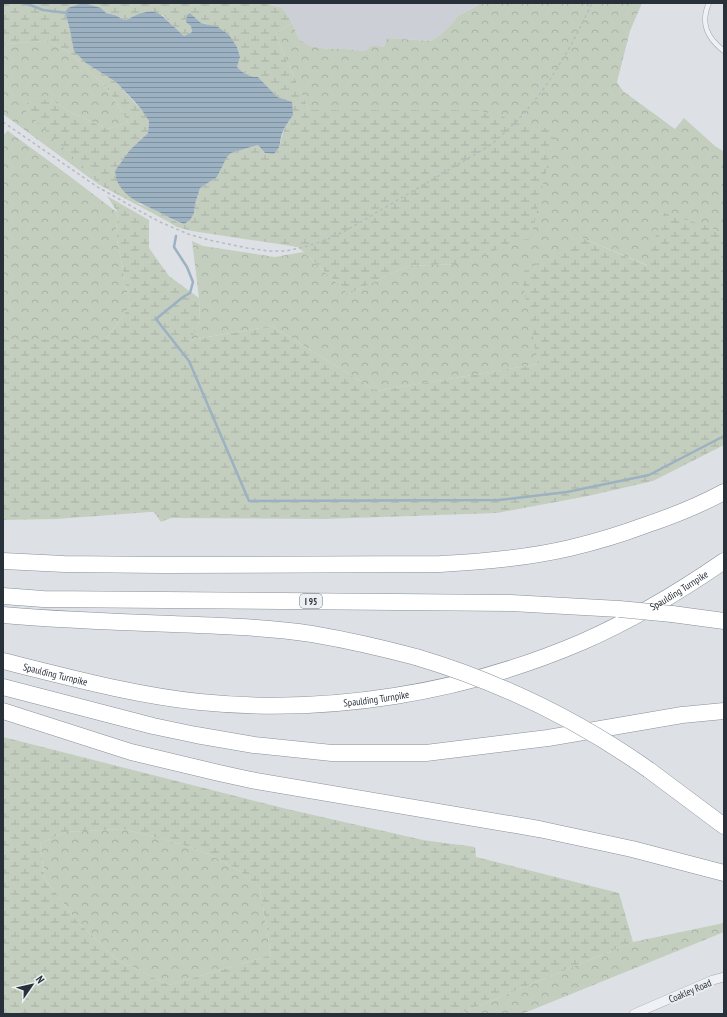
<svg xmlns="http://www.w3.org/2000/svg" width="727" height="1017" font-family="'PT Sans Narrow',sans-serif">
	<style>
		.built { fill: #ccd0d6 }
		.forest { fill: url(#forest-crowns) }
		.wetland { fill: url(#wetland-marsh); fill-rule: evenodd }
		.water { fill: url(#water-rules) }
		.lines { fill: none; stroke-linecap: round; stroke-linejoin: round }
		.stream { stroke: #9cb1c2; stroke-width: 2.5 }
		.lane-casing { stroke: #a3a8ae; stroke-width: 5.5 }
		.street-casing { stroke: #a3a8ae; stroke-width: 10 }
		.highway-casing { stroke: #86909a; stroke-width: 17 }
		.path { stroke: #b7bbc0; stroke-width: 1.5; stroke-dasharray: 3 3; stroke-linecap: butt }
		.lane { stroke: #eff1f4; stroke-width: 4.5 }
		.street { stroke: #eff1f4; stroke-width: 9 }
		.highway { stroke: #fff; stroke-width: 16 }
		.highway-bridge-casing { stroke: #86909a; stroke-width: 17; stroke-linecap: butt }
		.highway-bridge { stroke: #fff; stroke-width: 16 }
		.labels { text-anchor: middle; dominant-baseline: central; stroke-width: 3.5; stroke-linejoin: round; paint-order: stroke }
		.shield { fill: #ecf0f3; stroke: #636a72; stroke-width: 1 }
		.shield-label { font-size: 9px; font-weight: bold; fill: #28303a }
		.street-label { font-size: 10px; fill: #28303a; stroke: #ecf0f3 }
	</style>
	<defs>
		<pattern id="forest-crowns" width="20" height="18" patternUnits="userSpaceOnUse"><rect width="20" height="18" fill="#c4cebf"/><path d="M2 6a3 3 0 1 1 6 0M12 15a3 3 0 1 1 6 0" fill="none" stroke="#a8b1a5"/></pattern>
		<pattern id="wetland-marsh" width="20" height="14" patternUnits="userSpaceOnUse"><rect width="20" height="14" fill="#c4cebf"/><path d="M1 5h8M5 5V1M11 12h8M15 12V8" fill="none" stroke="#a8b1a5"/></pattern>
		<pattern id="water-rules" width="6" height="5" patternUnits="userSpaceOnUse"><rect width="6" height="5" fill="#9cb1c2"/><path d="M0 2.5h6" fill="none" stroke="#7f909f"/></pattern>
	</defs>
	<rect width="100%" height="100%" fill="#dde1e5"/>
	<!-- built -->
	<polygon class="built" points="262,3 480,3 475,7 458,16 444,32 431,41 387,38 384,47 380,46 371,46 365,51 361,51 346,49 328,49 310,46 299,39 292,23 282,8 278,6 268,5"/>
	<!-- forest -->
	<g class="forest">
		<polygon points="480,3 642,3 630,31 617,82 623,91 675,129 684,118 715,146 723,151 724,151 724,236 710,227 647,265 580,237 538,364 376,391 272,326 189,340 200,322 199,298 192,241 203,246 275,257 303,252 349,294 407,266 456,264 478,110 309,110 275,34 292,23 299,39 310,46 328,49 346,49 361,51 365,51 371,46 380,46 384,47 387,38 431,41 444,32 458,16 475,7"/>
		<polygon points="48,41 69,52 107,88 128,122 108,129 74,114 50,99 88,171 98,184 3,114 3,44"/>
		<polygon points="8,131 64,172 118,213 116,234 130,306 106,339 3,339 3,135"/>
		<path d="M123 829C162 839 202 847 236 869 245 874 253 882 260 889L271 955 169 985 116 959 76 920 45 879 40 843 66 832Z"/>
		<polygon points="724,923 724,932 522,1014 459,1014 633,942"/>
	</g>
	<!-- wetland -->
	<g class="wetland">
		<path d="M3 3H262C267 5 279 6 282 8 286 12 289 19 292 23L275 34 309 110H478L555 131 531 238 456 264 407 266 349 294 298 247 192 231 177 227 167 221 98 184 88 171 26 112 27 103 50 99 74 114 108 129 128 122 107 88 69 52 48 41 3 44ZM101 8 106 13 115 15 124 20 128 19 130 18 163 15 172 25 184 36 192 32 190 13 201 23 207 24 237 47 240 57 237 67C244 74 249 77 258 77L293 115C288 121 284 128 282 136 279 145 282 145 274 154L265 153 258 145 231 153 227 157 217 177 200 188 195 204 194 213 184 224 177 222 152 208 139 204 140 141 148 133 149 121 141 109 134 102 116 82 86 63 70 30 65 12Z"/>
		<polygon points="107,196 149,220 149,248 169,276 199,298 200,322 190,340 272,326 376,391 538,364 521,273 580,237 646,265 664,213 710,227 724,236 724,445 653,481 588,496 497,513 325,519 171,518 161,522 154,512 150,512 57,519 3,520 3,339 106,339 130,306 116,234 118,213"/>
		<path d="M3 737 287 809 423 840 475 847 476 857 619 893 633 942 459 1014H3ZM123 829C162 839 202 847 236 869 245 874 252 882 260 889L271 955 169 985 116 959 76 920 45 879 40 843 66 832Z"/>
	</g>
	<!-- water -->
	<path class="water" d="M83 3 101 8 106 13 115 15 124 20C131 19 136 14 142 13 158 9 162 16 172 25 176 29 180 32 184 36L192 32 191 26 186 22 187 15 190 13 201 23 218 27 229 35 237 47 240 57 237 67C244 74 249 77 258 77L277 97 292 102 293 115C288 122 283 129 281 137 279 147 281 146 274 154L265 153 258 145 231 153 227 157 217 177 200 188 195 204 194 213 190 220 184 224C175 221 167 216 159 212 144 204 127 200 118 183 116 180 116 175 115 171L130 150 148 133 149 121 141 109 135 102 116 82 86 63 74 51 70 30 65 12 68 8Z"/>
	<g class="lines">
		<!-- stream -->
		<g class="stream">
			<polyline points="25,3 43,10 67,13"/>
			<polyline points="176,236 174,247 187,267 193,282 190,293 183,297 156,319 189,361 249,501 499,500 567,492 649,475 724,436"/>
		</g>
		<defs>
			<path id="lane" d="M709 3C700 23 707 38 724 51"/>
			<polyline id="street" points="634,1014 713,980 724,977"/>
			<g id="highway">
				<path d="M3 561 64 564 162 565 440 564C483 562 527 558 570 548 595 542 619 535 643 526 670 517 698 506 724 492"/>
				<polyline points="3,596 43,599 511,603 619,609"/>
				<polyline points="672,614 724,621"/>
				<path d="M3 615C60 620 116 622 173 624 219 626 266 627 312 634 347 640 382 648 416 657"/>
				<path id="s1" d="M3 661C68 677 133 695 200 702 329 715 463 693 582 642 632 620 679 592 724 561"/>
				<polyline points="3,687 153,726 196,735 254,745 332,753 426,753 548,738 682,715 724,711"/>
				<polyline points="3,711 131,752 219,773 251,780 539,829 632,849 724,873"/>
				<polyline points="649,770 724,826"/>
			</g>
		</defs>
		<!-- lane casing -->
		<use href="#lane" class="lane-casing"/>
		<!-- street casing -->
		<use href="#street" class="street-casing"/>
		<!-- highway casing -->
		<use href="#highway" class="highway-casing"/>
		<!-- path -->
		<path class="path" d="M3 122 96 186 138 210 160 222 188 234 209 240 247 248 269 251H286L304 247 326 240 347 230 369 217 489 146C517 124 541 96 559 65 572 45 582 24 592 3"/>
		<!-- lane -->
		<use href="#lane" class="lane"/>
		<!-- street -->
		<use href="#street" class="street"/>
		<!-- highway -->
		<use href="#highway" class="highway"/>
		<defs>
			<g id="highway-bridge">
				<polyline points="619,609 672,614"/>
				<path d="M416 657C500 682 578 720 649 770"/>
			</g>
		</defs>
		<!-- highway-bridge casing -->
		<use href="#highway-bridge" class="highway-bridge-casing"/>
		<!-- highway-bridge -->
		<use href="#highway-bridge" class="highway-bridge"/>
	</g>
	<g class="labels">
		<!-- shield labels -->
		<rect class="shield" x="300" y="594" width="22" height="14" rx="3"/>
		<g class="shield-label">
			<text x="311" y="601">I 95</text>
		</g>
		<!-- street labels -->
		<g class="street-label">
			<text stroke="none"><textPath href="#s1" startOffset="702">Spaulding Turnpike</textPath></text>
			<text stroke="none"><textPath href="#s1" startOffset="54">Spaulding Turnpike</textPath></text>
			<text stroke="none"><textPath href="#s1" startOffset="378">Spaulding Turnpike</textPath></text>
			<text transform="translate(690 991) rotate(-23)">Coakley Road</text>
		</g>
	</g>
	<!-- border -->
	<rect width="727" height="1017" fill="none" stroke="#28303a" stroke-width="8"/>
	<!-- north arrow -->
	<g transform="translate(32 985) rotate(56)" stroke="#ecf0f3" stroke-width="3" paint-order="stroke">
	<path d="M0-3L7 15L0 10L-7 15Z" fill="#28303a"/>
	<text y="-6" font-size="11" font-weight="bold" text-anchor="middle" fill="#28303a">N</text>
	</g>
</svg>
